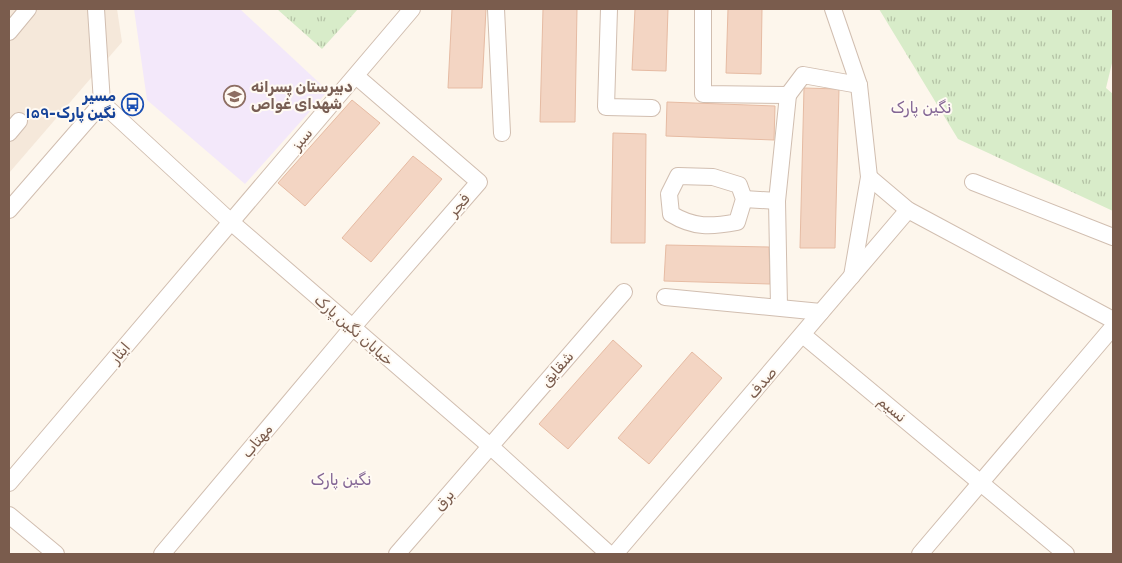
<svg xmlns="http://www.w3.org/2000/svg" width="1122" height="563" font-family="Rubik,Cairo,sans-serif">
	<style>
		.residential { fill: #f5e8da }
		.education { fill: #f3e8fa }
		.park { fill: url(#park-tufts) }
		.building { fill: #f3d5c3; stroke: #e6bba3 }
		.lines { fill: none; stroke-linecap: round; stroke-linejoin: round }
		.minor-casing { stroke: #d1beb0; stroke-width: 18 }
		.minor { stroke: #fff; stroke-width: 16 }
		.labels { text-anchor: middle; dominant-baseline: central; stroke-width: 4; stroke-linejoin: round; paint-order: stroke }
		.education-label { font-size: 15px; font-weight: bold; fill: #785e54; stroke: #fffaf3; text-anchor: start }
		.transit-label { font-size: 15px; font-weight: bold; fill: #164399; stroke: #fffaf3; text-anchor: end }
		.street-label { font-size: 15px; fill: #7a5c4d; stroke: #fffaf3 }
		.neighbourhood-label { font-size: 16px; fill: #846695; stroke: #fffaf3 }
	</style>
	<defs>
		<pattern id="park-tufts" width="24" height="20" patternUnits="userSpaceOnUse" patternTransform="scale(1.25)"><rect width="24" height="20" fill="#d8ecc9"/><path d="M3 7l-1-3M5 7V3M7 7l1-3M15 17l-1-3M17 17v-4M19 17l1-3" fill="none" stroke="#b4c2a5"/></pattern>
	</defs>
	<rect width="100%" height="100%" fill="#fdf6ec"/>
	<!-- residential -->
	<polygon class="residential" points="9,9 117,9 122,42 9,173"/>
	<!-- education -->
	<polygon class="education" points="134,9 240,9 328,91 245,184 147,100"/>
	<!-- park -->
	<g class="park">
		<polygon points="277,9 358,9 322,49"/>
		<polygon points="879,9 1113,9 1113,59 1106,88 1113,94 1113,211 958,139"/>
	</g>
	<!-- building -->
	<g class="building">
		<polygon points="452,9 486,9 482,88 448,88"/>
		<polygon points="543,9 577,9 575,122 540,122"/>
		<polygon points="635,9 668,9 666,71 632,70"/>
		<polygon points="728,9 762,9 761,74 726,73"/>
		<polygon points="804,88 839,89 835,248 800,248"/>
		<polygon points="352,100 380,123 305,206 278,183"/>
		<polygon points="667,102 775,106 774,140 666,136"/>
		<polygon points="613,133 646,134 645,243 611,243"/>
		<polygon points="413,156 442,179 371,262 342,238"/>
		<polygon points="666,245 769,247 770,284 664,281"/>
		<polygon points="613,340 642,366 568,449 539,424"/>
		<polygon points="692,352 722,378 649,464 618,438"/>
	</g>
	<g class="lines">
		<defs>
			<g id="minor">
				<polyline points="496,9 502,133"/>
				<polyline points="609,9 606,107 652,108"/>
				<polyline points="703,9 703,94 788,95 803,75 859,85"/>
				<polyline points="833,9 859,85 869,177 852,276"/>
				<polyline points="9,32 28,9"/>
				<polyline points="102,103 231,222 490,446 609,554"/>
				<polyline points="9,133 19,121"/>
				<path d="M678 176 713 177 739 185 744 199 737 222C711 227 694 228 671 214L669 194Z"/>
				<polyline points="869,177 908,210 1113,320"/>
				<polyline points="973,182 1113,237"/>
				<polyline points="744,199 777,201"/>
				<polyline points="9,210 102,103 96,9"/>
				<polyline points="665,297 821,312"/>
				<polyline points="779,306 777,201 788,95"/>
				<polyline points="803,335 1066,554"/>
				<polyline points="9,483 412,9"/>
				<polyline points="9,515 56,554"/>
				<polyline points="162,554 352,328 479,182 356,76"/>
				<polyline points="397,554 624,292"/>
				<polyline points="615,554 908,210"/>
				<polyline points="920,554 1113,327"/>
			</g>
		</defs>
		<!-- minor casing -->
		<use href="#minor" class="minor-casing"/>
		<!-- minor -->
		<use href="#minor" class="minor"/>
	</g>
	<!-- icons -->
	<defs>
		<symbol id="school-ring" viewBox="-11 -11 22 22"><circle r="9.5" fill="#fffaf3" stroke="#8d6e63" stroke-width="1.5"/><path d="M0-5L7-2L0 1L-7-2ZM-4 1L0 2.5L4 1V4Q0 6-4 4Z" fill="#8d6e63"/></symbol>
		<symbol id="bus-ring" viewBox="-11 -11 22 22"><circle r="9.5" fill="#fffaf3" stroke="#1a4fb4" stroke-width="1.5"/><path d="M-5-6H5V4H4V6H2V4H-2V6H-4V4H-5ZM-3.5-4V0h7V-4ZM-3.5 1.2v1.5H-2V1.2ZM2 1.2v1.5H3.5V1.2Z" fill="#1a4fb4"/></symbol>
	</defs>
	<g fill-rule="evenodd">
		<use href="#school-ring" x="222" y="84" width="25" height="25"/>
		<use href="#bus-ring" x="120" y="92" width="25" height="25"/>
	</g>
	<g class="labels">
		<!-- education labels -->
		<g class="education-label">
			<text x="251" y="87">دبیرستان پسرانه<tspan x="251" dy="17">شهدای غواص</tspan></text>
		</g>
		<!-- transit labels -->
		<g class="transit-label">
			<text x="116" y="96">مسیر<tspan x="116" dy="17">۱۵۹-نگین پارک</tspan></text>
		</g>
		<!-- street labels -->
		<g class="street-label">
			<text transform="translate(302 139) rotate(-50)">سبز</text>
			<text transform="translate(459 205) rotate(-49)">فجر</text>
			<text transform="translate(354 330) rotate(41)">خیابان نگین پارک</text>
			<text transform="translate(120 353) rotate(-50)">ایثار</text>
			<text transform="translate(557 369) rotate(-49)">شقایق</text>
			<text transform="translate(762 383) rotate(-50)">صدف</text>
			<text transform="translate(892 409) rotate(40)">نسیم</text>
			<text transform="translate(257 441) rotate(-50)">مهتاب</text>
			<text transform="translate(444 500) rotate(-49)">برق</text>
		</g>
		<!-- neighbourhood labels -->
		<g class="neighbourhood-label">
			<text x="921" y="107">نگین پارک</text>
			<text x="341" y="479">نگین پارک</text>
		</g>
	</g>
	<!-- border -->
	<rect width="1122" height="563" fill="none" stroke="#7a5c4d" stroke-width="20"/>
</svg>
